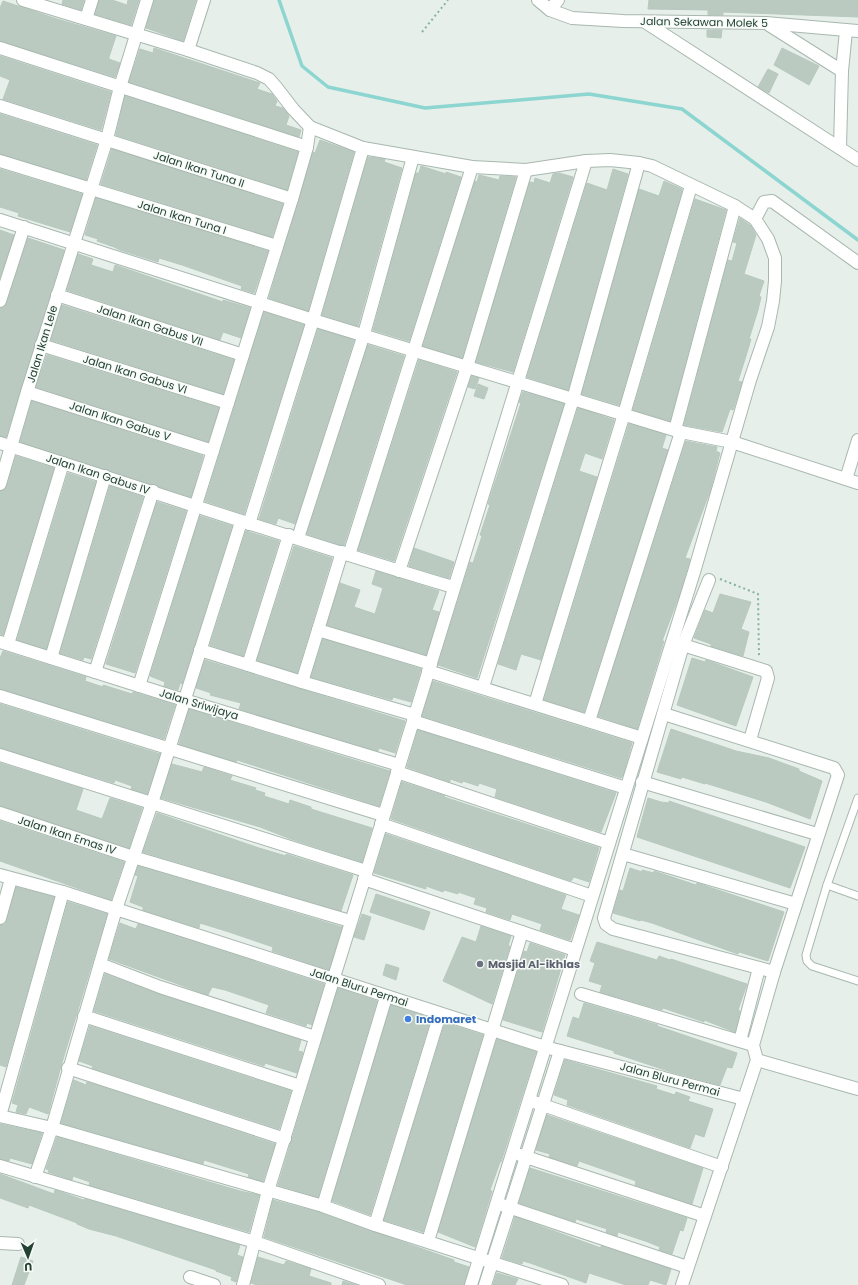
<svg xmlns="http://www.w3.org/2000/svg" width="858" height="1285" font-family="Poppins,sans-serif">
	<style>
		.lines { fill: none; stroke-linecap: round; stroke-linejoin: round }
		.stream { stroke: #8cd5d0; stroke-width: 3.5 }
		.building { fill: #bbcac1; stroke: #b7c9be }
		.service-casing { stroke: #a8b8af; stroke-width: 9 }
		.minor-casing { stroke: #a8b8af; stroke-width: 14 }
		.path { stroke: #85b49a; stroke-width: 2; stroke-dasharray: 2 3; stroke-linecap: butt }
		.service { stroke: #fff; stroke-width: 7 }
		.minor { stroke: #fff; stroke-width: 12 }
		.worship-dot { fill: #6b7280; stroke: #f7fbf8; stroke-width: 1.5 }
		.shop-dot { fill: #3f7fe0; stroke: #f7fbf8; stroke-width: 1.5 }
		.labels { text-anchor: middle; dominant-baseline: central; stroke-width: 3; stroke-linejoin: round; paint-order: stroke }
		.street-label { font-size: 11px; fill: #234233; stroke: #f7fbf8 }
		.worship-label { font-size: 11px; font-weight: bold; fill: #5b616d; stroke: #f7fbf8; text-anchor: start }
		.shop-label { font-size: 11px; font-weight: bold; fill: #366cbe; stroke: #f7fbf8; text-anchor: start }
	</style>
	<rect width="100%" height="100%" fill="#e6efe9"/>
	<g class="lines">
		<!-- stream -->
		<polyline class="stream" points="279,0 302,66 328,87 425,108 589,94 682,109 858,240"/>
	</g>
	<!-- building -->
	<g class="building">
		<polygon points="63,0 84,0 81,10 62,4"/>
		<polygon points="99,0 112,0 127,5 128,0 139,0 131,25 95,14"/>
		<polygon points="154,0 196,0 183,41 146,28"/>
		<polygon points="649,0 858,0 858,17 723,12 723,15 708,15 708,10 648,9"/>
		<polygon points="3,1 57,19 116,36 109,57 109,59 120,63 115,77 0,41 0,8"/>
		<polygon points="707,30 722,30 721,38 707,37"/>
		<polygon points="154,48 260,83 257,89 272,94 277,101 275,106 283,108 289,116 286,125 301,130 299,137 129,82 140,49 153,53"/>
		<polygon points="782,48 819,66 809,85 774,65"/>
		<polygon points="0,56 111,92 101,130 3,99 10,80 0,76"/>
		<polygon points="768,69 778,74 769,93 758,87"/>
		<polygon points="125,96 298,152 287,190 116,135"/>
		<polygon points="0,114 97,145 86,180 0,154"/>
		<polygon points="320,140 354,152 308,311 269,298 313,152 315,153"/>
		<polygon points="112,149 283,204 272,237 101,184"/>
		<polygon points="368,157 385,159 384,162 402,168 358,326 322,315"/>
		<polygon points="421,166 446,174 446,172 461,177 409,341 373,330 416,173 419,173"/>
		<polygon points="0,169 82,194 70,232 18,216 19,213 0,207"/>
		<polygon points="613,169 628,174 568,390 527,377 587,183 607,190"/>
		<polygon points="559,173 573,177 513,372 476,362 530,182 534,183 535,178 550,183 553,174"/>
		<polygon points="479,175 499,180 500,176 516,177 462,358 423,346 475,181 477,182"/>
		<polygon points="664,181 682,189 681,194 619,405 582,394 639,189 659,196"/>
		<polygon points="96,198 268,251 254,293 241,289 242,286 182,265 159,258 158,262 120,250 114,247 97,241 98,239 85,235"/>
		<polygon points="695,199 726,210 670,421 633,410"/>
		<polygon points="740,218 751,226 756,235 744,274 764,281 759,296 761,297 758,310 749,339 751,339 746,356 738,381 742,382 733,410 730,409 722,432 684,425 728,260 732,261 737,243 733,242"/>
		<polygon points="0,230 14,235 0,277"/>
		<polygon points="28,238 64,250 6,437 0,436 0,308 5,307 7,303"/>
		<polygon points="78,254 93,259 91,265 113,272 115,265 223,302 223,300 250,308 241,338 223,332 220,340 67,290"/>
		<polygon points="62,305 234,360 223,394 51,340"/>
		<polygon points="264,312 304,325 244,514 205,501"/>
		<polygon points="318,329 354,340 295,524 278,518 276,524 259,519"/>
		<polygon points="368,345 404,356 344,545 340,545 307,534"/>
		<polygon points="47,355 219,408 208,442 36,387"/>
		<polygon points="419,360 457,372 394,561 358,550"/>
		<polygon points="472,376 479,378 475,389 468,387"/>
		<polygon points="478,384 488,388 484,399 474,396"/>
		<polygon points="523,392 564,404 477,678 438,665 470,562 473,563 482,536 480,535 490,505 488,504 521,403 519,402"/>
		<polygon points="32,401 203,456 191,497 20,442"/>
		<polygon points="578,408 614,420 602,459 585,453 579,471 597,477 541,660 521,654 516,670 498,664"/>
		<polygon points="629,424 666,435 662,448 668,450 584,712 544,700"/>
		<polygon points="686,441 717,447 716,451 720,453 710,491 685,558 690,559 679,596 662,641 664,641 637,729 598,716"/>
		<polygon points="16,456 54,468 3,635 0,634 0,491 7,486"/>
		<polygon points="68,473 96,482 46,649 17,640"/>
		<polygon points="110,486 143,497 91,659 84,657 83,660 60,653"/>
		<polygon points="157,502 186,511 135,673 106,664"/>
		<polygon points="200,516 232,526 182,684 180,683 178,690 164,686 165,682 150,676"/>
		<polygon points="246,531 279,541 243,656 210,645"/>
		<polygon points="294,546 332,558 297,673 257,660"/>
		<polygon points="414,548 454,562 449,578 409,566"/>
		<polygon points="376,571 439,591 432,610 439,612 426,655 327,625 340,583 360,590 354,607 375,614 383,588 372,584"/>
		<polygon points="720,594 751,602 741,629 749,632 743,656 711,646 711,644 694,638 705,610 713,613"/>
		<polygon points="323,639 421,669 411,702 393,697 392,700 311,677"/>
		<polygon points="3,651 86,677 85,681 103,687 103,685 132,694 133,692 175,705 164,739 0,689 0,658"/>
		<polygon points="692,658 705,662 706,660 753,677 736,726 677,705"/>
		<polygon points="205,660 405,721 395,753 379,748 378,751 239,709 241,703 210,695 211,693 196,688"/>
		<polygon points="433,681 632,743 623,775 621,778 422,716"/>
		<polygon points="0,704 160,754 147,794 131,789 132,786 115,780 114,783 0,748"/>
		<polygon points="189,709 390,771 379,806 237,760 236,762 179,744"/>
		<polygon points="671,729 736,751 769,758 799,769 799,771 822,781 810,819 766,802 705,783 705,784 682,777 681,779 657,772"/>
		<polygon points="418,730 616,793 601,832 495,797 497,789 479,783 478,786 463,781 462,783 450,779 450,782 407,767"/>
		<polygon points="0,763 83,789 76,810 102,819 110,798 142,808 129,848 0,806"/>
		<polygon points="172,764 202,772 204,767 232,776 230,780 256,788 255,790 265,793 264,796 289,804 290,800 311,807 311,809 372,828 362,862 291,839 260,827 161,798"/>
		<polygon points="402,782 445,796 444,797 599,848 589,882 574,877 571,881 391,819"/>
		<polygon points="648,798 661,802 669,803 669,801 805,847 790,888 637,837"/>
		<polygon points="157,813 259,848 286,856 286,854 353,875 341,911 143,852"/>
		<polygon points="0,821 124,862 111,900 0,861"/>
		<polygon points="386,834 566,895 561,909 579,915 570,940 540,930 542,924 512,914 510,920 486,912 487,908 474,904 476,898 458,892 458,894 444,890 443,892 426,886 426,889 374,873"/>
		<polygon points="138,866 342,927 329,970 272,951 273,947 229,932 200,923 199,928 143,910 143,907 130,902 138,876 135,875"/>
		<polygon points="630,868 642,872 642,870 654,873 654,871 696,885 697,883 784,912 768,961 739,952 738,954 652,923 641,920 640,921 613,913 620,890 623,891"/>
		<polygon points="16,887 54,897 6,1067 0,1065 0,925 5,924 7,920"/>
		<polygon points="376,894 430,912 424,930 370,912"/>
		<polygon points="68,902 107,914 61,1066 48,1114 29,1107 26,1114 16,1112 18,1105 12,1103"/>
		<polygon points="362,914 371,917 364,940 354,937"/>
		<polygon points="120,923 136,929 138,924 324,984 312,1025 307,1023 306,1026 266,1013 269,1005 225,990 212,987 208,995 109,959"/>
		<polygon points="481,926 511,936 508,946 510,946 492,1004 443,981 462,937 476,942"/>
		<polygon points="597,942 657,960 659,956 670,960 671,959 747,984 738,1010 740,1011 735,1032 704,1020 704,1022 663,1008 662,1010 600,992 602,985 589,981 595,963 590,961"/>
		<polygon points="530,943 565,955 542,1032 503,1020 524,951 527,952"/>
		<polygon points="386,964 399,968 396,980 383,975"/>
		<polygon points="105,974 158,994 301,1040 298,1051 303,1052 297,1073 265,1063 264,1066 94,1011"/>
		<polygon points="338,988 377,1001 318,1197 278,1185"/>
		<polygon points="584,1003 658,1025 657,1026 737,1053 732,1068 727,1067 720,1085 671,1072 614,1053 614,1051 567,1036 573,1017 579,1019"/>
		<polygon points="391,1005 431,1018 370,1215 332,1201"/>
		<polygon points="445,1023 483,1035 423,1232 384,1220"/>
		<polygon points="90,1026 291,1091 279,1129 92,1068 93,1066 79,1061"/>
		<polygon points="497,1039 536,1052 501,1162 500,1162 490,1190 492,1191 475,1247 438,1232"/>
		<polygon points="565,1060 657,1086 656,1089 675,1095 676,1092 690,1097 688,1101 713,1109 704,1137 695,1134 690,1148 567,1105 568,1100 554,1095"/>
		<polygon points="74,1080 86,1085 87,1082 275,1144 263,1181 248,1177 249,1174 204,1160 203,1164 61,1123"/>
		<polygon points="547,1115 703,1168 692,1204 635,1185 636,1181 622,1176 579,1161 577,1166 549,1157 550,1154 536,1150"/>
		<polygon points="0,1124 42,1133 32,1164 10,1158 9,1161 0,1159"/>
		<polygon points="57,1137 240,1191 259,1195 249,1232 89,1185 90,1182 73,1176 72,1180 48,1172 49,1170 46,1169"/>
		<polygon points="530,1168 687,1218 683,1231 680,1230 672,1254 659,1250 660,1247 648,1242 618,1232 617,1236 606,1232 607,1229 576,1219 575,1222 519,1203"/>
		<polygon points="0,1174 54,1194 55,1190 84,1200 85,1199 240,1245 237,1255 243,1257 236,1282 231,1280 232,1277 216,1271 216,1270 116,1236 89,1229 77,1224 77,1223 29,1205 28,1208 0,1198"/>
		<polygon points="273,1200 321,1213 454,1260 454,1262 469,1267 464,1285 407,1285 264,1237"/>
		<polygon points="515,1217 601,1248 601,1246 671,1269 666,1285 650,1280 648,1285 626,1285 589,1273 586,1283 530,1263 523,1261 522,1264 502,1258"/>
		<polygon points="21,1257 33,1261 24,1285 12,1285"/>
		<polygon points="258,1257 284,1265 286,1261 311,1269 309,1276 331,1283 331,1285 257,1285 251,1283"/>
		<polygon points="497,1273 518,1279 515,1285 493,1285"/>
		<polygon points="343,1281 356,1285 342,1285"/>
	</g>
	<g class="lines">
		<defs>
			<g id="service">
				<polyline points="858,798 827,885 806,955 807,961 812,966 858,981"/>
				<polyline points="827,885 858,896"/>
			</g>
			<g id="minor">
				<polyline points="23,0 188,50 257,73 269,79 276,87 293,109 310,127 363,148 472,167 526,170 586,161 610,160 639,163 652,166 735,206 755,219 768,239 775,258 775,281 773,301 768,327 750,380 694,572 471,1285"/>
				<polyline points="538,0 550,10 572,18 623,21 766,23 858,31"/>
				<polyline points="550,10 558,0"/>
				<polyline points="86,19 92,0"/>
				<polyline points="645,22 858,160"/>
				<polyline points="769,25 842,71 840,147"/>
				<polyline points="0,48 307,147"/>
				<polyline points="188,50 204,0"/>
				<polyline points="842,71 846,31"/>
				<polyline points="0,106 292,199"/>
				<polyline points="0,161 277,246"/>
				<polyline points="755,219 764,202 772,201 858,263"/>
				<polyline points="0,220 313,320 681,432 732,442 858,483"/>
				<polyline points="57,295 243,355"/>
				<polyline points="0,301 24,227"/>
				<polyline points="41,345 228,403"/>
				<polyline points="27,392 213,451"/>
				<polyline points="675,430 735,206"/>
				<path d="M0 443C151 491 301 542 453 587"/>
				<polyline points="846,479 858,440"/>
				<polyline points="0,484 27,392 107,139 120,87 147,0"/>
				<polyline points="249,524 313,320 363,148"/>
				<polyline points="298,538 364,334 413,157"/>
				<polyline points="349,555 472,167"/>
				<polyline points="399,571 467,367 526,170"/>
				<polyline points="709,580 683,645 604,918 606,924 613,929 774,972"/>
				<polyline points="318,630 431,664"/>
				<polyline points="0,642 184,700 399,765"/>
				<polyline points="8,644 63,463"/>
				<polyline points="683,645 766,671 768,678 750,740"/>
				<polyline points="200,650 302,682 415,715"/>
				<polyline points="51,658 105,476"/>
				<polyline points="248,665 289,535"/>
				<polyline points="428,671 642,738"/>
				<polyline points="95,672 153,491"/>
				<polyline points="302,682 342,552"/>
				<polyline points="139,686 292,199 307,147 310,127"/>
				<polyline points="483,687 573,399 639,163"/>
				<polyline points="0,696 383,815"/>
				<polyline points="535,704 624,414 691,186"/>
				<polyline points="664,714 834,768 838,775 774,972 753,1045 757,1060 682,1285"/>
				<polyline points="413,721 626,788"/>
				<polyline points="589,721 681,432"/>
				<polyline points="0,755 366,871"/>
				<polyline points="397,772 609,843"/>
				<polyline points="642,782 817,834"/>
				<polyline points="0,813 133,857 350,921"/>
				<polyline points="381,824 592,896"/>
				<polyline points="623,854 796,904"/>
				<polyline points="0,875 63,892 545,1047 744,1099"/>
				<polyline points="364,879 575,950"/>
				<polyline points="0,918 11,879"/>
				<polyline points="100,964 160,987 315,1037"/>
				<polyline points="581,994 753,1045"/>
				<polyline points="84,1016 300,1086"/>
				<polyline points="740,1041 759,968"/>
				<polyline points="757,1060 858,1089"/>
				<polyline points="68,1068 285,1139"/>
				<polyline points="534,1102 722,1167"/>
				<polyline points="0,1116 52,1128 323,1206 375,1225 562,1285"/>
				<polyline points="0,1116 63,892"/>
				<polyline points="520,1155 705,1216"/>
				<polyline points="0,1166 255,1242 379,1285"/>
				<polyline points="35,1177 52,1128 116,909 152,803 241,522"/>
				<polyline points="502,1205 687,1267"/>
				<polyline points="323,1206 386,997"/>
				<polyline points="375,1225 440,1014"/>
				<polyline points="428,1241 522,932"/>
				<polyline points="0,1243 18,1244"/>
				<polyline points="190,1277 214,1285"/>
				<polyline points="243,1285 268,1191 586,161"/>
				<polyline points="485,1285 560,1051"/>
			</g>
		</defs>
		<!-- service casing -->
		<use href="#service" class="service-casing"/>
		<!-- minor casing -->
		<use href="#minor" class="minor-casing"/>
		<!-- path -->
		<g class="path">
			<polyline points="422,32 448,0"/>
			<polyline points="720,579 758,594 759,657"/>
		</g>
		<!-- service -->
		<use href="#service" class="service"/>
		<!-- minor -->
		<use href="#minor" class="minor"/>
	</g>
	<!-- markers -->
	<circle class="worship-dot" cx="480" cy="964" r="4"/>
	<circle class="shop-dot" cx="408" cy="1019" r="4"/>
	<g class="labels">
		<!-- street labels -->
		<g class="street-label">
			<text transform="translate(704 22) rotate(1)">Jalan Sekawan Molek 5</text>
			<text transform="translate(199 169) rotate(18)">Jalan Ikan Tuna II</text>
			<text transform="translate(182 217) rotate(17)">Jalan Ikan Tuna I</text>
			<text transform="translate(150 325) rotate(18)">Jalan Ikan Gabus VII</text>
			<text transform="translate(42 344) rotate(-73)">Jalan Ikan Lele</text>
			<text transform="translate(135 374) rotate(17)">Jalan Ikan Gabus VI</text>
			<text transform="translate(120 421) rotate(18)">Jalan Ikan Gabus V</text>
			<text transform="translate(98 474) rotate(18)">Jalan Ikan Gabus IV</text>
			<text transform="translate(199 704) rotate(17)">Jalan Sriwijaya</text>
			<text transform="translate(67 835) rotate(18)">Jalan Ikan Emas IV</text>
			<text transform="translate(359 987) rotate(18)">Jalan Bluru Permai</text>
			<text transform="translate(670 1079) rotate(15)">Jalan Bluru Permai</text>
		</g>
		<!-- worship labels -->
		<g class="worship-label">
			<text x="488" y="964">Masjid Al-ikhlas</text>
		</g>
		<!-- shop labels -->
		<g class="shop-label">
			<text x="416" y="1019">Indomaret</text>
		</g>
	</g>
	<!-- north arrow -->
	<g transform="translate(28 1257) rotate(178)" stroke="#f7fbf8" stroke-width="3" paint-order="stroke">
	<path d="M0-3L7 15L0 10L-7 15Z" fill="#234233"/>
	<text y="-6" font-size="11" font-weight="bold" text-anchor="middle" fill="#234233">U</text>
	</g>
</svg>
